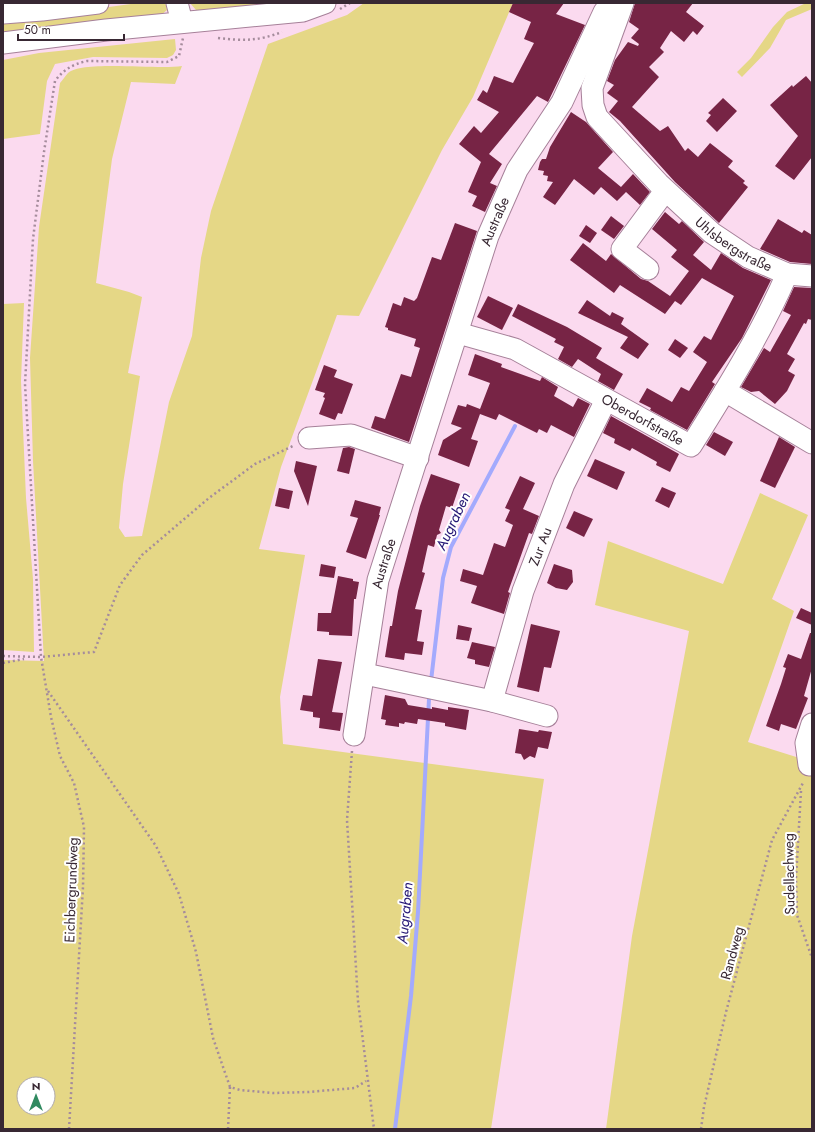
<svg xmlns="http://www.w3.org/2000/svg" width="815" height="1132" font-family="Jost,sans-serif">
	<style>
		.green { fill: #e5d786; fill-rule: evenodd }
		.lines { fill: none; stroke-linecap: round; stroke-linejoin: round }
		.stream { stroke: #a3aafd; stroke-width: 4 }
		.building { fill: #772445 }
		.minor-casing { stroke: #a68099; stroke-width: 23 }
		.path { stroke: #a58c9c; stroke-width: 2.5; stroke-dasharray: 2 3; stroke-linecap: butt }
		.minor { stroke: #fff; stroke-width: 21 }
		.labels { text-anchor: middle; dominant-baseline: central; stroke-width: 4; stroke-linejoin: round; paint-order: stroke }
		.street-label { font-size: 14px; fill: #382833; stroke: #fff }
		.water-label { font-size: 15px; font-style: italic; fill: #271a77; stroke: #fff }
	</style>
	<rect width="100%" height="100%" fill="#fbdaef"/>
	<!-- green -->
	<g class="green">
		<polygon points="138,3 164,3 166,5 167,10 160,16 3,34 3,18 58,14"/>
		<polygon points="190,3 288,3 210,12 196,10"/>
		<path d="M364 3H513L473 97 442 150 359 316 337 315 281 467 259 549 305 555 280 697 283 744 544 779 491 1129H3V660L44 661 33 461 30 358 39 227 60 83C63 80 65 76 68 73 83 60 158 70 182 66L175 84 131 82 112 159 96 283 129 292 142 297 128 373 140 376 123 484 119 528 125 537 142 536 169 402 192 336 201 258 211 211 268 44 347 15ZM24 1084H48V1108H24Z"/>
		<polygon points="806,3 812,3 812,9 786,20 770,48 742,77 737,72 751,58 773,27 787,12"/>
		<polygon points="175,39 176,50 173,55 167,58 93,57 55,64 47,81 40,134 3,139 3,60 39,53"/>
		<polygon points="24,303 21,381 26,498 33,579 34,652 3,650 3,304"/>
		<polygon points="760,493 808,515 772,599 794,611 748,742 809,761 812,753 812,1129 606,1129 632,936 689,631 595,605 608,541 723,584"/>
	</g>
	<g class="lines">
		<!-- stream -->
		<g class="stream">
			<polyline points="431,681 443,578 451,547 515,426"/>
			<polyline points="395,1129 411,996 418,912 429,699"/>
		</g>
	</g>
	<!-- building -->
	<g class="building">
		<polygon points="513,3 564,3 556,14 585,25 548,102 537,96 489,154 502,164 490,183 497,186 485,212 472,206 477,196 468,192 481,162 459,144 474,126 481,133 499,112 477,100 483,90 487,93 494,76 513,83 534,43 524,39 531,22 509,12"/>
		<polygon points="635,3 693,3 686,12 704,26 697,35 693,31 684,42 671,31 660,48 664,52 649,67 659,77 632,107 660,131 668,126 685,151 688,148 698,157 710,143 733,161 728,167 745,181 743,183 748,187 719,223 675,182 620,121 609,112 618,101 607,93 614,85 607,81 615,60 628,42 638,46 639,44 631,38 639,29 629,22"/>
		<polygon points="806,76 812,83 812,157 794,180 775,166 798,136 770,105 792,85 793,87"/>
		<polygon points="723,98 737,111 717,132 706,121 711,115 708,113"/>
		<polygon points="571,112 586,122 613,152 598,168 621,187 633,174 650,192 640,205 626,192 617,201 601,187 594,195 574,179 555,205 543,197 553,182 547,181 548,176 543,175 544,171 538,170 540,162 542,159 546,159 550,147"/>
		<polygon points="665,212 679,224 682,221 704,242 693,255 711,270 721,253 743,268 771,280 742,338 712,382 715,384 687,430 650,410 651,408 639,402 647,388 672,402 681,387 689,391 707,362 693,352 704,336 711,340 734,296 702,278 681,305 675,301 665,314 620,285 614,293 570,260 583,243 606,261 611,254 641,279 648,281 670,296 689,271 671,257 677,250 652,229"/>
		<polygon points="611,216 624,226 614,239 601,230"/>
		<polygon points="778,219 802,233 804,230 812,235 812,264 790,262 760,249"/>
		<polygon points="455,223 477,231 409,442 371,428 375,416 385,419 401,374 411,377 420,348 414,346 416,339 388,330 388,328 385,327 393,303 401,306 404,297 414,301 417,298 432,257 441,260"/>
		<polygon points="586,225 597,233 590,243 579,236"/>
		<polygon points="794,287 812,288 812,320 808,319 806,324 804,323 787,354 795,359 788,371 795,375 787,391 775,404 759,391 751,392 741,387 764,348 770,352 791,315 783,311"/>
		<polygon points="488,296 513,308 502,330 477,317"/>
		<polygon points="587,300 610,316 612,312 624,318 621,324 649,344 638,359 620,348 628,337 578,313"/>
		<polygon points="518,304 567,327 602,348 596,358 623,374 614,390 598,381 601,374 578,359 572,367 558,359 564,347 554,342 556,339 512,316"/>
		<polygon points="675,339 688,348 680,358 668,350"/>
		<polygon points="475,354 502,364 501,367 540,381 542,377 558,387 554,396 573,407 578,398 590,404 574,437 551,425 547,433 539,429 537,433 499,414 496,420 480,414 471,439 478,441 469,467 438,455 443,440 462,428 451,424 458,405 466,407 467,404 480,409 490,383 468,375"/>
		<polygon points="324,365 337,370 334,377 353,384 342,414 338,413 335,420 319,414 325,398 323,397 325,393 315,390"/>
		<polygon points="611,416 679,454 670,472 656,465 657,462 632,448 630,451 614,443 615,439 603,433"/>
		<polygon points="714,432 733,442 725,456 706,445"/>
		<polygon points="779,437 795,447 775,488 760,481"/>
		<polygon points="349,447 355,449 349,474 337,471 343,448"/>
		<polygon points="595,459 625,472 617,490 587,476"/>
		<polygon points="296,461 317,466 308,506 294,471"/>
		<polygon points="431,474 460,484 452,508 446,506 439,530 441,533 437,535 434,547 428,545 422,572 425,573 415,609 422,610 417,641 424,642 422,655 405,653 404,660 385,657 390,626 392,626 398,591 420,506"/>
		<polygon points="520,476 535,483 523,509 539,516 532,534 529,533 508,592 510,593 504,614 471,603 477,586 460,581 463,569 483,575 494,543 505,547 513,525 505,521 510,510 505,508"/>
		<polygon points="662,487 676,493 669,508 655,501"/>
		<polygon points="279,488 293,491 289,509 275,506"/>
		<polygon points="355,500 381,507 379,515 380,515 366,559 346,552 358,518 350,516"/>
		<polygon points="574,511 593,519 584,537 566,528"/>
		<polygon points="321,564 336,567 334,578 319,576"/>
		<polygon points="554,564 572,570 573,582 567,590 556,588 547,583"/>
		<polygon points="338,576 353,579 353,581 359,582 356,599 354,599 352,636 329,635 329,632 317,631 318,613 331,613"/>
		<polygon points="801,608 812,613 812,625 796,618"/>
		<polygon points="531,624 560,631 551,668 544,667 539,692 517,687"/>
		<polygon points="458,625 472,628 469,641 456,639"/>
		<polygon points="810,633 812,633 812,668 804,696 808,698 796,729 781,724 779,731 766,726 781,684 786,668 783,667 788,654 801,659"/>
		<polygon points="472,642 495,647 489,667 475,664 475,660 467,658"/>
		<polygon points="318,659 342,662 332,712 343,713 340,731 319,728 320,718 313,717 313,712 300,710 303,695 312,696"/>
		<polygon points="385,695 405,699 408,705 432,709 432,707 448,710 448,707 469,710 466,730 445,726 445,723 418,719 417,724 405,722 404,724 399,723 399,727 385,725 386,720 381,719"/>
		<polygon points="519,729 538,732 539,730 552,732 548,749 538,747 535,758 530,756 524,760 521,754 515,753"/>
	</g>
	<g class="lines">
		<defs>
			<g id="minor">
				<polyline points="177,3 182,22"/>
				<path id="s1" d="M623 3 592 88 593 105 597 117 659 184 712 233 748 257 787 274 812 276"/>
				<polyline points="3,13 42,10 98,3"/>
				<polyline points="3,43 106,30 303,11 325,3"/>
				<polyline points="648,269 622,249 665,191"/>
				<path id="s2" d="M458 333 515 349 691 446C726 390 761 334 787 274"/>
				<polyline points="725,391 812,443"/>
				<polyline points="309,438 351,435 418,458"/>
				<polyline points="365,674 492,701 547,716"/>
				<path id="s3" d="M492 701 523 591 564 484 606 400"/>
				<path id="s4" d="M354 735 378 580 488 236 517 170 562 102 604 12 611 3"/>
				<polyline points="809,765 806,743 812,724"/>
			</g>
		</defs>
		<!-- minor casing -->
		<use href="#minor" class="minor-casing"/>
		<!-- path -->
		<g class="path">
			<polyline points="340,9 350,3"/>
			<path d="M218 38C244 41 258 41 282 32"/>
			<polyline points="3,656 41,657 94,652 120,585 142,555 209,498 255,464 295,445"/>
			<polyline points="3,663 24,659"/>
			<polyline points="48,691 156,846 179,894 196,952 213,1038 230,1087 240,1090 273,1093 308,1092 355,1088 366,1081"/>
			<polyline points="352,751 347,820 358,1001 374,1129"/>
			<polyline points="801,791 796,878 797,915 812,958"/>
			<path d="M69 1129 83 887 84 827 74 783 60 756 51 717 41 657 25 384 33 239 44 152 55 81C63 70 73 64 87 61L167 62 179 56 183 38"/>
			<polyline points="228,1129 230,1087"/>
			<polyline points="701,1129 704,1107 726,1012 772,840 804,781"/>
		</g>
		<!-- minor -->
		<use href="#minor" class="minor"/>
	</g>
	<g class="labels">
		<!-- street labels -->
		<g class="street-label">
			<text stroke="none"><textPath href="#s4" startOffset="534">Austraße</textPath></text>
			<text stroke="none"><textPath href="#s1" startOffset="308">Uhlsbergstraße</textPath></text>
			<text stroke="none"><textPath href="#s2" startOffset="205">Oberdorfstraße</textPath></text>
			<text stroke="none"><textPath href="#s3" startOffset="162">Zur Au</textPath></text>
			<text stroke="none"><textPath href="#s4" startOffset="174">Austraße</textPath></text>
			<text transform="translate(789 874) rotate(-91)">Sudellachweg</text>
			<text transform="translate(71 890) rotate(-88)">Eichbergrundweg</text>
			<text transform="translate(732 953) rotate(-75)">Randweg</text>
		</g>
		<!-- water labels -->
		<g class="water-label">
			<text transform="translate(453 521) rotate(-65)">Augraben</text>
			<text transform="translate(405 913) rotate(-85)">Augraben</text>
		</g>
	</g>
	<!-- border -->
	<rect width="815" height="1132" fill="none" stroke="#382833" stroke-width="8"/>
	<!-- north arrow -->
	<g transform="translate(36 1096)"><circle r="19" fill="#ffffff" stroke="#afa9ad"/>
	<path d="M0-3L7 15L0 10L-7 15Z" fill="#308a60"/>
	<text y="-6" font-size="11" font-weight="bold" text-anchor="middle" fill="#382833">N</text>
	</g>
	<!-- scale -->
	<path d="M18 34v6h106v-6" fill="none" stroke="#382833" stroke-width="2"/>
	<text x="24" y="34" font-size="12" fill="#382833" stroke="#ffffff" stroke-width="3" paint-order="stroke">50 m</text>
</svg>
